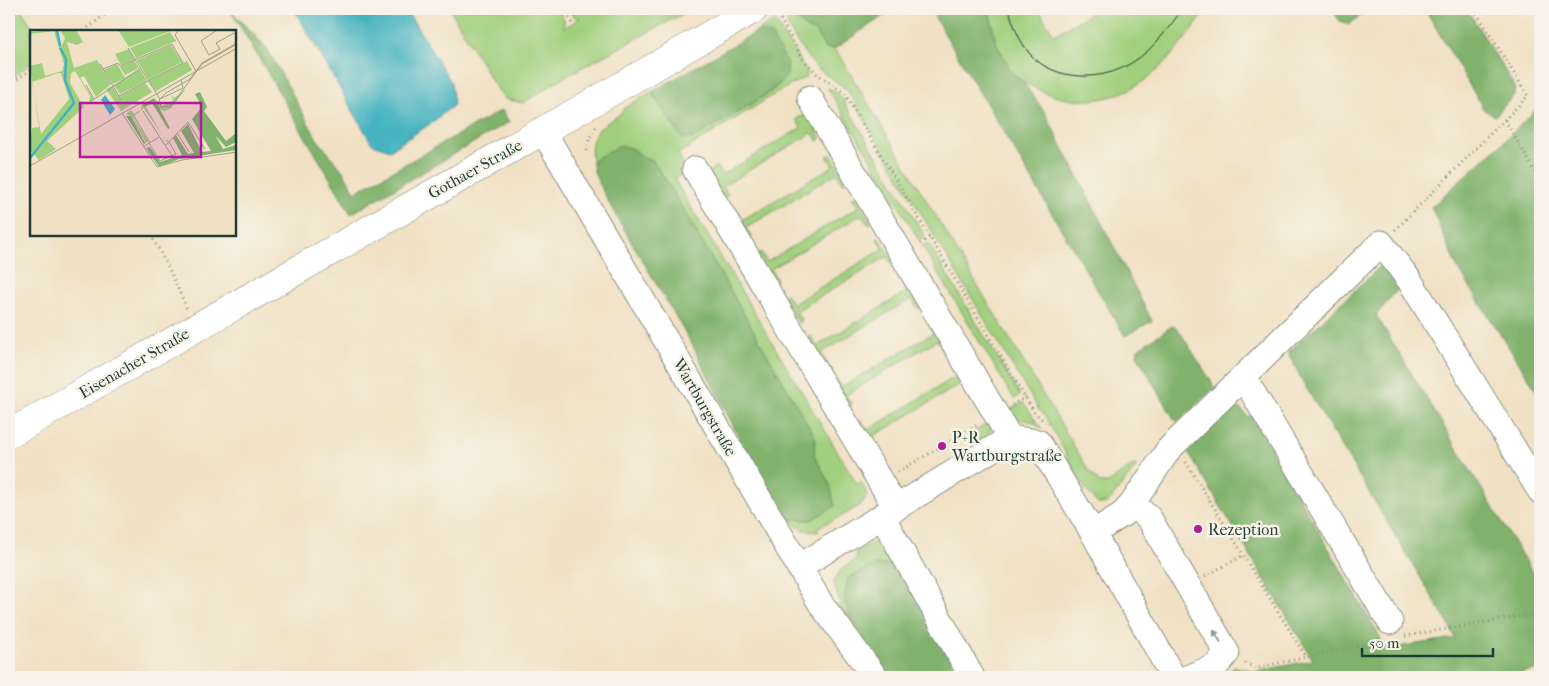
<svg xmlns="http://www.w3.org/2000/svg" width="1549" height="686" font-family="'IM FELL French Canon',serif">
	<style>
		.green { fill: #a0cf7d; stroke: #608658 }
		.forest { fill: #80b26c; stroke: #507850 }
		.water { fill: #44b3c0; stroke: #32787a }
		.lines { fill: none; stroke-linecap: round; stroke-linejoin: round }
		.minor-casing { stroke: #888f7c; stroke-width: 27 }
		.major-casing { stroke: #888f7c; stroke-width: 29 }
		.path { stroke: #888f7c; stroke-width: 3; stroke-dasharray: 1 4; stroke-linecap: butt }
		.minor { stroke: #fff; stroke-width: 25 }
		.major { stroke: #fff; stroke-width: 28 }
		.tram { stroke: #1f3d34; stroke-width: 1 }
		.oneway { fill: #8f9e9a }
		.poi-dot { fill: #b5179e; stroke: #f7f3e8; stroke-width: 2 }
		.labels { text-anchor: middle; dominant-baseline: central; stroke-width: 5; stroke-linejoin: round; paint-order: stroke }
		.street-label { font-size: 16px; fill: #1f3d34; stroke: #f7f3e8 }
		.poi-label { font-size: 16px; fill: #1f3d34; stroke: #f7f3e8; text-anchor: start }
		.inset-river { fill: none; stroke: #44b3c0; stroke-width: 2.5 }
		.inset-road { fill: none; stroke: #9d9f8a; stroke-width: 1 }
		.view { fill: #b5179e; fill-opacity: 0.15; stroke: #b5179e; stroke-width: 2.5 }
		.inset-edge { fill: none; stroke: #1f3d34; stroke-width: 2.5 }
	</style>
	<rect width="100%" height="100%" fill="#f7f3e8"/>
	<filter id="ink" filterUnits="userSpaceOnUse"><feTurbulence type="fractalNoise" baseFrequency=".02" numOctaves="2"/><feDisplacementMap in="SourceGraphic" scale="10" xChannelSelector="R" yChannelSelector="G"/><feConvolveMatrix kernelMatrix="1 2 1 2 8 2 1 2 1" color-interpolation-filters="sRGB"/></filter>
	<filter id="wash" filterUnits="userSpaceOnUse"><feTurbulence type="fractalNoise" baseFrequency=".0096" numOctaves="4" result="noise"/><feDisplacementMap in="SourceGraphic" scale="20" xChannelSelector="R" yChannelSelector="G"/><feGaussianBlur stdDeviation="1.12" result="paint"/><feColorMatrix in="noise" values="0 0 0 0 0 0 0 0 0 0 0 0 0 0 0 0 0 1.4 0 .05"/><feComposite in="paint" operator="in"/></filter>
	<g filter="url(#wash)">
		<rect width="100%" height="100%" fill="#f1e1c4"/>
		<!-- green -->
		<g class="green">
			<polygon points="9,9 21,9 35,31 31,31 31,63 9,80"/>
			<polygon points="450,9 558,9 564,19 564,28 580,18 573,16 569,9 692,9 564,77 523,103 505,99 491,80"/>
			<path d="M797 9 798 21 815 31 825 48 834 49 839 55 1089 471 1100 483H1109L1118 475 1134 465 1137 466 1107 504H1098L1086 490 1045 416 1039 410 847 90C837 81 825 75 815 66 809 60 781 23 787 15 788 13 794 10 797 9Z"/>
			<path d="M989 9H1038L1054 35 1099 9H1208C1188 34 1171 61 1145 80 1113 103 1072 107 1037 89 1028 85 1019 80 1012 72 997 54 993 31 989 9Z"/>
			<path d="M775 21 807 72 806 77 785 88 678 154 683 163 679 169 681 175 674 179 857 484 861 482C864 487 867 492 866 497 864 507 828 523 818 527V532L804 530 788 519 811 520 830 485 814 455 815 437 668 183 652 160 645 159 635 150 620 145 592 161C588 132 600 127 622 113L623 109 651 92 682 138 691 139 766 95 780 84 771 36 758 31Z"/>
			<polygon points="828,88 835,91 842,99 925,236 919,240"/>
			<polygon points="802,116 809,116 821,139 818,141 812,133 723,186 728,195 723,198 710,174 711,170 716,166 722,175 801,128 796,119"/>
			<polygon points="831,154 846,181 843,183 837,173 746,228 752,238 748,240 733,213 736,210 742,220 833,166 827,156"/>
			<polygon points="856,196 871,223 868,224 861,215 771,269 777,280 773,282 757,254 761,252 767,262 858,207 852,197"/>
			<polygon points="879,238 896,265 893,267 887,257 796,311 802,321 798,323 783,296 786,294 793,304 883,249 877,239"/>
			<polygon points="928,243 1020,395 1014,399 922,246"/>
			<polygon points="903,280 921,307 918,309 911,299 821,353 827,363 823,365 807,338 811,336 817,346 908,291 902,281"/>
			<polygon points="929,322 946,349 943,350 937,340 846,395 852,405 848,407 832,380 836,378 842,387 933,333 927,323"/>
			<polygon points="958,375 971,391 968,392 962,383 872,437 877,447 874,449 858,422 862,420 868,430"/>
			<polygon points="1023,402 1042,429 1033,422 1018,419 1008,411"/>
			<path d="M990 422C992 432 988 437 980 442L974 432Z"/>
			<path d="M871 543C884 541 890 553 897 563L892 565H874L849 614 862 634 866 645 838 606 841 604 837 595 834 581 842 568 857 559 855 553Z"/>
		</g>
		<!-- forest -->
		<g class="forest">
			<path d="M797 9H894L834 49 825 48 815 31C802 29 798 21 797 9Z"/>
			<polygon points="930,9 989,9 995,41 1012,72 1024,83 1045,113 1152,321 1125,336"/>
			<polygon points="1331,9 1370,9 1348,25 1340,21"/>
			<polygon points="1425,9 1467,9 1515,87 1514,95 1495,116 1484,110"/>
			<polygon points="231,11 267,48 317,139 343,171 355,192 502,110 509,122 351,214"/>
			<path d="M758 31 771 35C777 46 790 61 787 74 782 90 709 129 691 139L682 138 652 92Z"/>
			<polygon points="1540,106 1540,396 1457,267 1431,207 1499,146"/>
			<polygon points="620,145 635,150 645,159 652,160 668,183 815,437 814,455 830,485 835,506 811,520 788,519 754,467 693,346 611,207 595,175 592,161"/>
			<polygon points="1384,263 1400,287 1376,315 1540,585 1540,669 1497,677 1221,677 1226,675 1234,667 1247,669 1254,672 1313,660 1188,452 1233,408 1241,409 1248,417 1251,415 1379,635 1385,649 1455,638 1448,623 1305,386 1288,353"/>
			<polygon points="1172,326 1178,329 1211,381 1214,388 1178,422 1174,419 1137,355 1138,349"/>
			<polygon points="897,563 961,677 888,677 866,645 862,634 849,614 844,598 848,578 874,565 892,565"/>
		</g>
		<!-- water -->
		<polygon class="water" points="294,9 406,9 451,82 454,105 430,124 390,150 372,144"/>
	</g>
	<g filter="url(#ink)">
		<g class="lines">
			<defs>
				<g id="minor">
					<polyline points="810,98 1010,438"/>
					<polyline points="543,131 821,604 875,677"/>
					<polyline points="695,169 896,508"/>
					<polyline points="1244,378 1390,622"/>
					<polyline points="1132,504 1149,518 1227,653 1215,667 1189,677"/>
					<polyline points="882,516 972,677"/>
					<polyline points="1093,533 1123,514 1132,504 1169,449 1381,243 1410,281 1540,491"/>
					<polyline points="799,567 1010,438 1038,442 1093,533 1173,677"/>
				</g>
				<polyline id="major" points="9,434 597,100 754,9"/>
			</defs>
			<!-- minor casing -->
			<use href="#minor" class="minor-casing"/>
			<!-- major casing -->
			<use href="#major" class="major-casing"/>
			<!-- path -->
			<g class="path">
				<polyline points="564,9 573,25"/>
				<polyline points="777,15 788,9"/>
				<polyline points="778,15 803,59 817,74 844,93 1034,412 1045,422"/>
				<polyline points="84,31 112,9"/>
				<polyline points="9,84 31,70"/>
				<polyline points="1505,120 1540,180"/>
				<path d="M587 151C588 142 590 135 596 127"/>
				<polyline points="1395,230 1528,96 1474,9"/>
				<polyline points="151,235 169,269 187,309"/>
				<polyline points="920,244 930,237"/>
				<polyline points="1012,405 1026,397"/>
				<polyline points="1186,462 1306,657"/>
				<polyline points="898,472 979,424"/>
				<polyline points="1205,576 1244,555"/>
				<polyline points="1405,636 1540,613"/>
				<polyline points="1245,663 1255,668 1382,641"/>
			</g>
			<!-- minor -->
			<use href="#minor" class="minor"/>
			<!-- major -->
			<use href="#major" class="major"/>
			<!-- tram -->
			<path class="tram" d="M1009 9C1013 25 1019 41 1030 54 1055 82 1103 82 1133 62 1154 49 1168 28 1183 9"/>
		</g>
		<!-- one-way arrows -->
		<defs><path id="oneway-solid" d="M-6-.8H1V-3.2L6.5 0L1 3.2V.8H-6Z" transform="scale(1.25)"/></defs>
		<use class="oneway" href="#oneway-solid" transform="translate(1217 636) rotate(-121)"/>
	</g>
	<!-- markers -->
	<g class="poi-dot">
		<circle cx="942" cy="446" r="5"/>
		<circle cx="1198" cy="529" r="5"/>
	</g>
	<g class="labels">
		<!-- street labels -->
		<g class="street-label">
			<text transform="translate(475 169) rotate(-29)">Gothaer Straße</text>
			<text transform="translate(134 363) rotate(-30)">Eisenacher Straße</text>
			<text transform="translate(705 407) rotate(60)">Wartburgstraße</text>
		</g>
		<!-- poi labels -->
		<g class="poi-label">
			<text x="952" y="437">P+R<tspan x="952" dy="18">Wartburgstraße</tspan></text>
			<text x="1208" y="529">Rezeption</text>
		</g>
	</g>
	<!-- overview -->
	<g transform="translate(30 30)">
		<rect width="206" height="206" fill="#f1e1c4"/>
		<path d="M27 0 32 16 35 8 30 0H46L53 12 47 15 37 12 44 38 67 30 81 54 66 67 54 46 50 48 64 70 59 74 60 66 45 41 41 43 40 53 54 77 17 111 26 119 9 130 0 120 2 98 9 97 0 36 12 33 15 46 32 41 34 34 24 1 0 4V2ZM28 43H31L39 69 11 104 2 52ZM88 0H143L99 17ZM140 2 146 11 106 28 100 18ZM141 15 152 32 119 50 107 30ZM99 19 104 29 91 35 85 24ZM104 30 109 38 95 45 90 37ZM157 31 162 40 126 61 119 51ZM87 34 95 48 83 54 74 40ZM110 39 117 51 90 64 84 55ZM115 53 122 62 91 81 76 59 82 56 94 74 90 66ZM156 59 141 78 135 81 129 79 124 68 133 76 143 70 141 65 144 68ZM112 74 116 77 135 110H139L137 112 113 77V79L103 87 118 111 113 115 115 111 101 86 96 84 101 80 104 84 111 80Z" fill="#a0cf7d" fill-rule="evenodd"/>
		<path d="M170 62 177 77 174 81 196 111 206 103V112L196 117 185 105 193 119 206 115V120L149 129 129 137 116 118 120 117 130 132 152 125 143 108 146 105 158 124 164 123 151 101 158 94 172 122 181 121 162 89 172 77 165 64ZM124 68 140 98 138 99 122 73 115 77 112 75ZM96 86H101L115 113 114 114Z" fill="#80b26c"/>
		<path d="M75 65 85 79 80 85 71 70Z" fill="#44b3c0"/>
		<path class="inset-river" d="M27 0 30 16M0 128 44 73 35 50 36 29 30 18"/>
		<path class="inset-road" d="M149 0 145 5 166 41M187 0 171 11 179 25 190 19 186 13 204 3M207 13 172 33 160 49 136 63 129 70 131 77 141 76 172 34 207 14M98 18 130 69 153 58 151 50M70 34 92 71M73 39 88 33 90 36 142 14 153 33 89 66M56 55 64 69M63 70 111 38M113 81 142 126M92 83 127 137 152 130 207 122M104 86 120 113M147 103 159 122M119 113 130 131 146 124 139 112M136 115 158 92 175 119M113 117 129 107M0 136 207 18"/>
		<path class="view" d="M50 73H171V127H50Z"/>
		<rect width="206" height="206" class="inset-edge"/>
	</g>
	<!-- margin -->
	<rect width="1549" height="686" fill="none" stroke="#f7f3e8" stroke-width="30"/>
	<!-- scale -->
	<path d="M1362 648v8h131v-8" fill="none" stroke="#1f3d34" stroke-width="2.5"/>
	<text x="1369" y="648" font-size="15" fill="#1f3d34" stroke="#f7f3e8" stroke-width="4" paint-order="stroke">50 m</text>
</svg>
